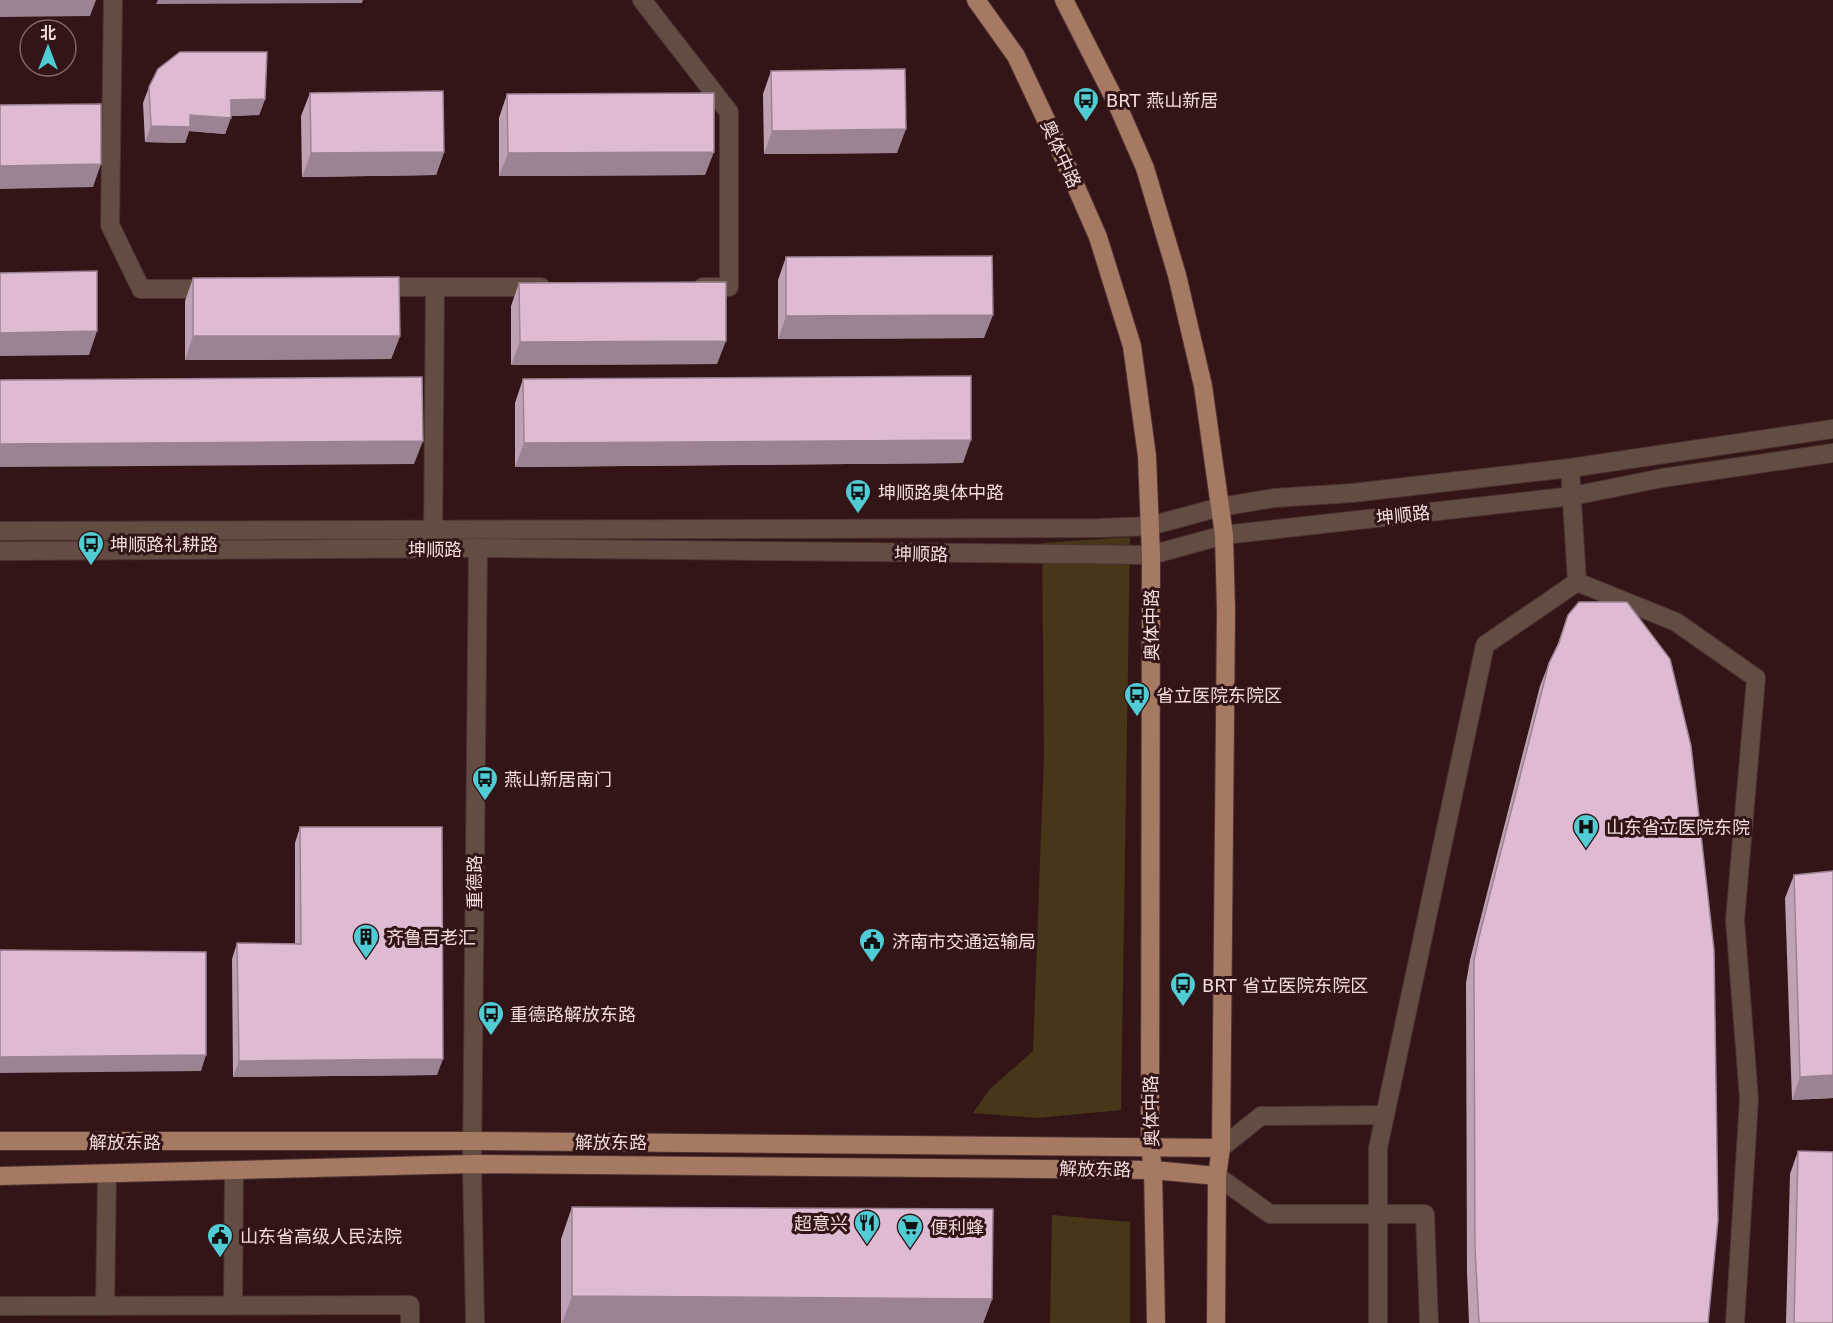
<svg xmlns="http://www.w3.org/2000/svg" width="1833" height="1323" font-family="'DejaVu Sans','Noto Sans SC',sans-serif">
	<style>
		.green { fill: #473718 }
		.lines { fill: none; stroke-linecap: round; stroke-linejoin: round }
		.minor-casing { stroke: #4e3133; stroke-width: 20 }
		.major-casing { stroke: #4e3133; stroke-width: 20 }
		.minor { stroke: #634d42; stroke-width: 18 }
		.major { stroke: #a67963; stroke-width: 18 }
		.wall { fill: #bfa1b5 }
		.shaded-wall { fill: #9b8393 }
		.building { fill: #debbd2; stroke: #9b8393; stroke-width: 1.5 }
		.labels { text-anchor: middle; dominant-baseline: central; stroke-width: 6; stroke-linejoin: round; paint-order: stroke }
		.poi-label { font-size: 18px; fill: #f2dbdc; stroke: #331518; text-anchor: start }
		.street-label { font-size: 18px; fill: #f2dbdc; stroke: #331518 }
	</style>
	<rect width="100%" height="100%" fill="#331518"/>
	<!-- green -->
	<g class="green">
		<polygon points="1130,537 1121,1110 1037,1118 973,1113 990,1089 1033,1051 1044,755 1042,543"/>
		<polygon points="1052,1215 1130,1222 1130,1323 1050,1323"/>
	</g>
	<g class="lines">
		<defs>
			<g id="minor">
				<polyline points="113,0 110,225 141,289 212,289"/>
				<polyline points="642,0 729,112 729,287 703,287"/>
				<polyline points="375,287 435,287 433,541"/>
				<polyline points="435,287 541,287"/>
				<polyline points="0,531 1100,528 1150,526 1220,507 1274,498 1352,493 1570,468 1833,429"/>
				<polyline points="0,551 478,548 1151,555 1224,535 1573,496 1662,478 1833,453"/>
				<polyline points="1577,582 1676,622 1756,678 1735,920 1749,1099 1735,1323"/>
				<polyline points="1221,1148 1261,1116 1385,1115"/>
				<polyline points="1217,1176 1270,1214 1425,1214 1429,1323"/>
				<polyline points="233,1305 234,1171"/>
				<polyline points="0,1306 410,1305 410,1323"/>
				<polyline points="105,1306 107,1175"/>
				<polyline points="475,1323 472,1164 478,548"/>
				<polyline points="1378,1323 1378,1148 1485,645 1577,582 1570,468"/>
			</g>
			<g id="major">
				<polyline points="976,0 1016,56 1056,141 1098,237 1132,346 1147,456 1151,555 1150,1146 1153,1170 1156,1323"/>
				<polyline points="1064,0 1117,104 1145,168 1177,275 1203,386 1224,535 1226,611 1221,1148 1217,1176 1216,1323"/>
				<polyline points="0,1141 472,1141 1221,1148"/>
				<polyline points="0,1176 472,1164 1153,1170 1217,1176"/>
			</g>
		</defs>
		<!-- minor casing -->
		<use href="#minor" class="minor-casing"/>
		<!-- major casing -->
		<use href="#major" class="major-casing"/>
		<!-- minor -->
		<use href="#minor" class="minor"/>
		<!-- major -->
		<use href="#major" class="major"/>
	</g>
	<!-- wall -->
	<g class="wall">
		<polygon points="771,71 897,153 764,154 763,94"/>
		<polygon points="149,87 265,99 259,115 231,116 225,134 189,131 185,143 145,142 143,103"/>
		<polygon points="310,93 444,152 436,175 302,177 301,116"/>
		<polygon points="507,94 705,175 499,176 499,118"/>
		<polygon points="786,257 984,338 778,339 778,280"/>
		<polygon points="193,278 400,336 391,359 185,360 185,301"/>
		<polygon points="519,283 717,364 511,365 511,306"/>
		<polygon points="523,379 963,463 515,467 515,403"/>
		<polygon points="1568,615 1708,1323 1469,1323 1467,1272 1466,983 1470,960 1540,686 1549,663 1557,646"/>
		<polygon points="300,827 437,1075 233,1077 232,959 237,943 295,944 295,843"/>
		<polygon points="1794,875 1833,1098 1792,1100 1785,898"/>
		<polygon points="1798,1151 1833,1323 1786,1323 1790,1174"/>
		<polygon points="572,1207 992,1299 983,1323 561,1323 561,1239"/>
	</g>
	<!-- shaded-wall -->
	<g class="shaded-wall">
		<polygon points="0,0 96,0 90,16 0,17"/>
		<polygon points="158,0 363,0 362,3 156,4"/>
		<polygon points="265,99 259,115 225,116 231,100"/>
		<polygon points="190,115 231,118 225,134 189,131 185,143 145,142 151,126"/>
		<polygon points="906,129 897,153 764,154 772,131"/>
		<polygon points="444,152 436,175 302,177 311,153"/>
		<polygon points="714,152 705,175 499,176 508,153"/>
		<polygon points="101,164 93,187 0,189 0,166"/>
		<polygon points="993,315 984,338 778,339 786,316"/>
		<polygon points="97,331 89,355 0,356 0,333"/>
		<polygon points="193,336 400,336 391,359 185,360"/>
		<polygon points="726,341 717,364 511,365 520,342"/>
		<polygon points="971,440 963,463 515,467 524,443"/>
		<polygon points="423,441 414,464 0,467 0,444"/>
		<polygon points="206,1055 201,1071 0,1073 0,1057"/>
		<polygon points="443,1059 437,1075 233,1077 239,1061"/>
		<polygon points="1833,1075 1833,1098 1792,1100 1800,1077"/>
		<polygon points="572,1296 992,1299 983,1323 562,1323"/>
	</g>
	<!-- building -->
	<g class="building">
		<polygon points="180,52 267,52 265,99 231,100 231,118 190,115 190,127 151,126 149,87 158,69"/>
		<polygon points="905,69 906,129 772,131 771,71"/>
		<polygon points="443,91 444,152 311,153 310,93"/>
		<polygon points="714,93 714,152 508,153 507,94"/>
		<polygon points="101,104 101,164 0,166 0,105"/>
		<polygon points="992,256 993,315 786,316 786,257"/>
		<polygon points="97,271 97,331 0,333 0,273"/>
		<polygon points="399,277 400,336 193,336 193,278"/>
		<polygon points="726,282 726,341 520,342 519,283"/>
		<polygon points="971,376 971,440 524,443 523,379"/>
		<polygon points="422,377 423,441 0,444 0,380"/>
		<polygon points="1579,602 1627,602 1670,659 1691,746 1714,950 1718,1220 1708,1323 1479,1323 1475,1248 1474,960 1479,937 1549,663 1559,643 1568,615"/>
		<polygon points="300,827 442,827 443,1059 239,1061 237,943 301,944"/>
		<polygon points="1833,871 1833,1075 1800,1077 1794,875"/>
		<polygon points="0,950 206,952 206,1055 0,1057"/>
		<polygon points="1798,1151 1833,1152 1833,1323 1794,1323"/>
		<polygon points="572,1207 993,1209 992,1299 572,1296"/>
	</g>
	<!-- icons -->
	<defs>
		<symbol id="bus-pin" viewBox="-11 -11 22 30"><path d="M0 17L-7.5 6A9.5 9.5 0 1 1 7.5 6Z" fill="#51ccd5" stroke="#331518"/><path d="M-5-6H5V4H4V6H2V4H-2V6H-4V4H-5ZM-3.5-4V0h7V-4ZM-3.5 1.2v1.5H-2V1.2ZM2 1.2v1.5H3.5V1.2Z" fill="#111"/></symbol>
		<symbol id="hospital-pin" viewBox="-11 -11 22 30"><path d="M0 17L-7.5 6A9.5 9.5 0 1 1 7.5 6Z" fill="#51ccd5" stroke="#331518"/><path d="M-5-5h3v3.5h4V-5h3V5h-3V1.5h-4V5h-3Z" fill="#111"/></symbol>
		<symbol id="building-pin" viewBox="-11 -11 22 30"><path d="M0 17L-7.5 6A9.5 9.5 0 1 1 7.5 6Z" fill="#51ccd5" stroke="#331518"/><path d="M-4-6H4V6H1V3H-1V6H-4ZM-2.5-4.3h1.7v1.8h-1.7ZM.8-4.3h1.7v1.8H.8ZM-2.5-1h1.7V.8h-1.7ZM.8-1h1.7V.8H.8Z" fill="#111"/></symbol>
		<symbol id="civic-pin" viewBox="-11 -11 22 30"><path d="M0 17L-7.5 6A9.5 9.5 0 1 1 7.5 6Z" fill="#51ccd5" stroke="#331518"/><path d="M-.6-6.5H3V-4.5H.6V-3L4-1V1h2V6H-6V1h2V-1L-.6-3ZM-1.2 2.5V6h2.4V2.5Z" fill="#111"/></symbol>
		<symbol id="restaurant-pin" viewBox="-11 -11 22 30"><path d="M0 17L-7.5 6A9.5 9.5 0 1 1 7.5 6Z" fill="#51ccd5" stroke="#331518"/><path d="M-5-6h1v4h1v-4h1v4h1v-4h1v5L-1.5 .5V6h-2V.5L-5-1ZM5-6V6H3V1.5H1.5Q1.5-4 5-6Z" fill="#111"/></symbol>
		<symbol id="supermarket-pin" viewBox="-11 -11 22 30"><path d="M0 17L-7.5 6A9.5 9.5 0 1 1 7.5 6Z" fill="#51ccd5" stroke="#331518"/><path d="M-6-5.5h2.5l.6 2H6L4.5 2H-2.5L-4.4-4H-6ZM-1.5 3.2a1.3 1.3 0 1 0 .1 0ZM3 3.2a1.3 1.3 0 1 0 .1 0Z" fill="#111"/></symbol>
	</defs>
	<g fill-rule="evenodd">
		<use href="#bus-pin" x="1071" y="85" width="30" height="40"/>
		<use href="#bus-pin" x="843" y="477" width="30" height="40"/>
		<use href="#bus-pin" x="76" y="529" width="30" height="40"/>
		<use href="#bus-pin" x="1122" y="680" width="30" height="40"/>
		<use href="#bus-pin" x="470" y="764" width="30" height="40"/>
		<use href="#hospital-pin" x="1571" y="812" width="30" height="40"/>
		<use href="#building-pin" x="351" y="922" width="30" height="40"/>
		<use href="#civic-pin" x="857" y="926" width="30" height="40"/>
		<use href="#bus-pin" x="1168" y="970" width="30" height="40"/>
		<use href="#bus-pin" x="476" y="999" width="30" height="40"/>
		<use href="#restaurant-pin" x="852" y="1208" width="30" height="40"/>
		<use href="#supermarket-pin" x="895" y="1212" width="30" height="40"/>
		<use href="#civic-pin" x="205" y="1221" width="30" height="40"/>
	</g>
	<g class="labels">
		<!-- poi labels -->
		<g class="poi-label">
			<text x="1106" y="100">BRT 燕山新居</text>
			<text x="878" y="492">坤顺路奥体中路</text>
			<text x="110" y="544">坤顺路礼耕路</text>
			<text x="1156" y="695">省立医院东院区</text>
			<text x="504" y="779">燕山新居南门</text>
			<text x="1606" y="827">山东省立医院东院</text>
			<text x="386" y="937">齐鲁百老汇</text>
			<text x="892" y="941">济南市交通运输局</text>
			<text x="1202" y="985">BRT 省立医院东院区</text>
			<text x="510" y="1014">重德路解放东路</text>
			<text x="848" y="1223" text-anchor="end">超意兴</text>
			<text x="930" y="1227">便利蜂</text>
			<text x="240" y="1236">山东省高级人民法院</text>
		</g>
		<!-- street labels -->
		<g class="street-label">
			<text transform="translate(1061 154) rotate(66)">奥体中路</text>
			<text transform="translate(1403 515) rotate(-6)">坤顺路</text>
			<text x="435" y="549">坤顺路</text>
			<text transform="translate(921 554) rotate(1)">坤顺路</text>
			<text transform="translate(1151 625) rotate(-90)">奥体中路</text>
			<text transform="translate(474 882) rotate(-90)">重德路</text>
			<text transform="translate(1151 1111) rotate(-91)">奥体中路</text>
			<text x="125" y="1142">解放东路</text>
			<text x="611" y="1142">解放东路</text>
			<text transform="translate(1095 1169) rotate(1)">解放东路</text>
		</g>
	</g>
	<!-- north arrow -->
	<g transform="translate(48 48)"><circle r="28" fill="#331518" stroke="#7f6466" stroke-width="1.5"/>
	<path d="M0-4.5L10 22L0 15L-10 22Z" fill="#51ccd5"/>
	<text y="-9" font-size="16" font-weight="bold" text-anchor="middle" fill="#f2dbdc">北</text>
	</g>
</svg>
